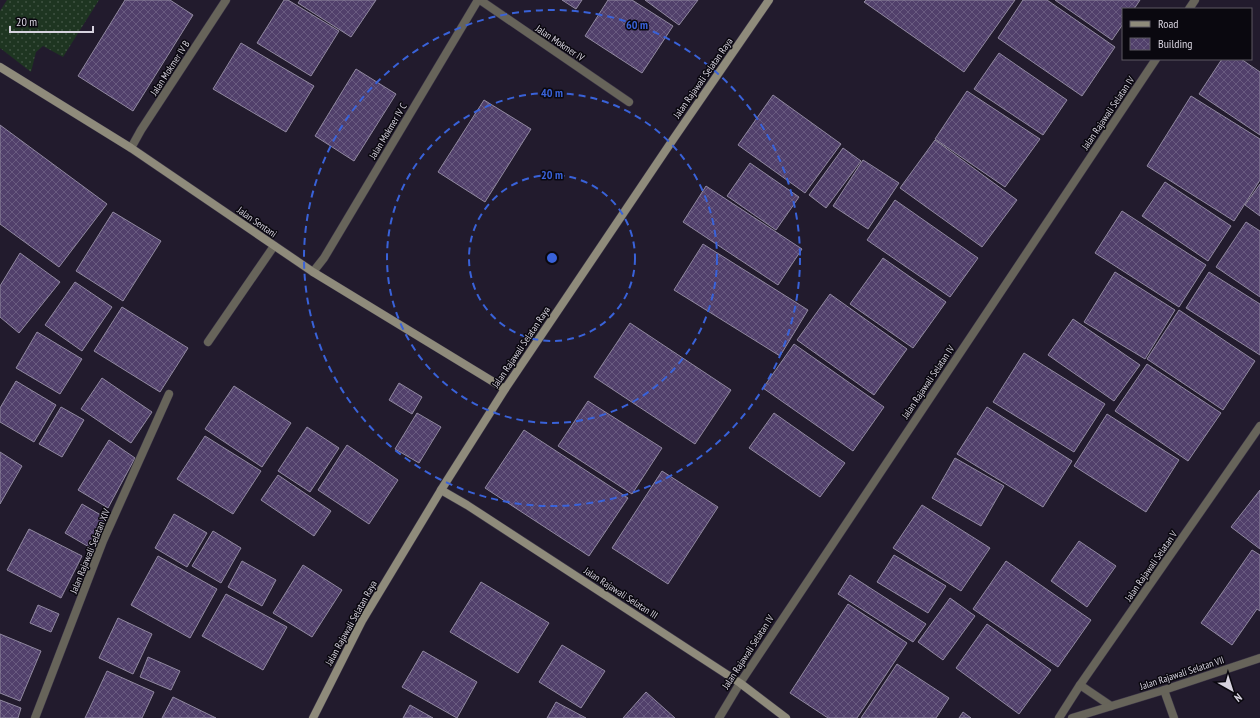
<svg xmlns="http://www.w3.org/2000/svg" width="1260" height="718" font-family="'PT Sans Narrow',sans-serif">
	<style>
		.grass { fill: url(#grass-dots) }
		.building { fill: url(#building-cross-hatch); stroke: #9189a0 }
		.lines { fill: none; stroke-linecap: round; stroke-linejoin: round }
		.street-casing { stroke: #3b3546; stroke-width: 9 }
		.secondary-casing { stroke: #3b3546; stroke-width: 9 }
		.street { stroke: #67645a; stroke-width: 8 }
		.secondary { stroke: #8f8b7b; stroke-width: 8 }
		.ring { fill: none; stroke: #3962d9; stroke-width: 2; stroke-dasharray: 7 5 }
		.labels { text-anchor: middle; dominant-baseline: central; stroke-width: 3; stroke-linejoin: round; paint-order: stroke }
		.street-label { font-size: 10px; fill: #d7d3df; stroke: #0a080f }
		.centre { fill: #3962d9; stroke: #0a080f; stroke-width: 2 }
		.ring-label { font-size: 12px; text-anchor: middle; font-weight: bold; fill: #3962d9; stroke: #0a080f; stroke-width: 3; stroke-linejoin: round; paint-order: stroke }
	</style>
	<defs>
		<pattern id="grass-dots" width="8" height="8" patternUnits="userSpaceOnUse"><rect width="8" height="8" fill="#1e3521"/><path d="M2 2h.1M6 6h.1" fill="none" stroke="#3e5141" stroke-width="1.8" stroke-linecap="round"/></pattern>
		<pattern id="building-cross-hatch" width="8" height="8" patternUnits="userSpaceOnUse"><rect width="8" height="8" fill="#51406b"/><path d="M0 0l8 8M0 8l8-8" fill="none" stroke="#695b80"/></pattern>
	</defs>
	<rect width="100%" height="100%" fill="#221b2d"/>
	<!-- grass -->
	<polygon class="grass" points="7,0 99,0 63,57 43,46 36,52 31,72 0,48 0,11"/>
	<!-- building -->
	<g class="building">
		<polygon points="125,0 170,0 193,15 133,111 78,76"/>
		<polygon points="284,0 288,0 339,31 311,76 257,43"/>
		<polygon points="300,0 376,0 351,37 298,3"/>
		<polygon points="562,0 582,0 576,9"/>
		<polygon points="608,0 632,0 673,26 642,73 585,36"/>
		<polygon points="645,0 698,0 679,25"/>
		<polygon points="866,0 1015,0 964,72 864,2"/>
		<polygon points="1023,0 1047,0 1115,47 1082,96 998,38"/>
		<polygon points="1055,0 1140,0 1134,9 1123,9 1123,24 1112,40"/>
		<polygon points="241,43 314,86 286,132 213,89"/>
		<polygon points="999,53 1067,100 1043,135 974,89"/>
		<polygon points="1222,59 1241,59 1260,72 1260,135 1199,94"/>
		<polygon points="356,69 396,94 354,161 315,136"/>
		<polygon points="967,91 1040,139 1005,187 935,139"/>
		<polygon points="773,95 841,144 805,193 738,145"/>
		<polygon points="1191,96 1260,139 1260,180 1234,221 1147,166"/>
		<polygon points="484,100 531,129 485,202 438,172"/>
		<polygon points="0,125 107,204 59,267 0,224"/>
		<polygon points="935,140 1017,200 982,247 900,188"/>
		<polygon points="843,148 861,161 826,208 809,195"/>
		<polygon points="863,160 899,183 868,229 833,206"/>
		<polygon points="750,163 799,197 776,230 727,196"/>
		<polygon points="1165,182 1231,226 1208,261 1142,216"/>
		<polygon points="1260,184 1260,216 1245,205"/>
		<polygon points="706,186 802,249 778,285 683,222"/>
		<polygon points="895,200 978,258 950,297 867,240"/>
		<polygon points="1122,211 1206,265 1179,307 1095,253"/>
		<polygon points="113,212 161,241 123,301 76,271"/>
		<polygon points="1246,222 1260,231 1260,297 1216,267"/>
		<polygon points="703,244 808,310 780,356 674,290"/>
		<polygon points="20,253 60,282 19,333 0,317 0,286"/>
		<polygon points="883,258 946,302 913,348 850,304"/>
		<polygon points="1115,272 1175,310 1145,359 1084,322"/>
		<polygon points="1209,272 1260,304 1260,355 1186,308"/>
		<polygon points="75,282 112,307 82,351 45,325"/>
		<polygon points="830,294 907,349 874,395 797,340"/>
		<polygon points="122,307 188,348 160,392 94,351"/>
		<polygon points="1179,310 1255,361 1223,410 1147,359"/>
		<polygon points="1073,319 1140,365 1114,401 1048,355"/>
		<polygon points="630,323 731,390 695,444 594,377"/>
		<polygon points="37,332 82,359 60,394 16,368"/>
		<polygon points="794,344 884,407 853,451 763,388"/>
		<polygon points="1024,353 1105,404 1074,452 993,402"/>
		<polygon points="1147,364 1221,413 1188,461 1115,411"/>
		<polygon points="102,378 152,412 131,443 81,409"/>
		<polygon points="16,381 56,405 34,442 0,422 0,408"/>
		<polygon points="399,383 422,397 412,414 389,400"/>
		<polygon points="234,386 291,423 262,467 205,429"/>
		<polygon points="588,401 662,448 632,494 558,446"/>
		<polygon points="61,407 84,420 62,457 39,444"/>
		<polygon points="987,407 1072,461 1043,507 957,454"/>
		<polygon points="417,413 441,427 419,463 395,449"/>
		<polygon points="774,413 845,463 820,497 749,448"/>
		<polygon points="1107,414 1179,460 1146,512 1074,466"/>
		<polygon points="307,427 339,448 310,492 278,471"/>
		<polygon points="524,430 628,498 589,556 485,488"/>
		<polygon points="205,436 261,471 233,514 177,479"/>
		<polygon points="109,440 135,458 108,508 78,490"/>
		<polygon points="347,445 398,480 369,524 318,490"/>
		<polygon points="0,452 22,466 0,504"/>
		<polygon points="955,458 1004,486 981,526 932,498"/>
		<polygon points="662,471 718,507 668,584 612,548"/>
		<polygon points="278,475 331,511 314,536 261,500"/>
		<polygon points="1260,490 1260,549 1231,527"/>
		<polygon points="82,504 106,518 89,547 65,533"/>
		<polygon points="922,505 990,548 961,591 893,548"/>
		<polygon points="174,514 207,533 187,567 155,548"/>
		<polygon points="29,529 82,556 61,598 7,570"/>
		<polygon points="213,531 241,548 221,583 192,566"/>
		<polygon points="1079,541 1116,566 1087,607 1051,581"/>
		<polygon points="1252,550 1260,555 1260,611 1257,609 1232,645 1201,623"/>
		<polygon points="894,555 946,586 928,613 877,582"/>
		<polygon points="158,556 217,589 190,638 131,605"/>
		<polygon points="242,561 276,580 262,606 228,587"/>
		<polygon points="1006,561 1091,620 1058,667 973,609"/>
		<polygon points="303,565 342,590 312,637 273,613"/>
		<polygon points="850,575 926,624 913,642 838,594"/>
		<polygon points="481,582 549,623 518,673 450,632"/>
		<polygon points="226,594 287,627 263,670 202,636"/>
		<polygon points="950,598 975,616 943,660 918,642"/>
		<polygon points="848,604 907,643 857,718 828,718 790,693"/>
		<polygon points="38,605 59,614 51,632 30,623"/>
		<polygon points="118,618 152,634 133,674 99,658"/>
		<polygon points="987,624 1051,670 1019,714 956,668"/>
		<polygon points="0,634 41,651 20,701 0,693"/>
		<polygon points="562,645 605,671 581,708 539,682"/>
		<polygon points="423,651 477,682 457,718 402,687"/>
		<polygon points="148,657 180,671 171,690 140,677"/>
		<polygon points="897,664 949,698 936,718 861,718"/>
		<polygon points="107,671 154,692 142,718 85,718"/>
		<polygon points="646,692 675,718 623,718"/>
		<polygon points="173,697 216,718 162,718"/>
		<polygon points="0,700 21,708 18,718 0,718"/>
		<polygon points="556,702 586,718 547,718"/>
		<polygon points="410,705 433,718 403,718"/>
		<polygon points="963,712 971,718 959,718"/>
	</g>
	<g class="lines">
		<defs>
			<g id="street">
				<polyline points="480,0 629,102"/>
				<polyline points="1189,9 1195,0"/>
				<polyline points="131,148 141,130 226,0"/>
				<polyline points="313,272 324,258 478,0"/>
				<polyline points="208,342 274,246"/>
				<polyline points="1080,685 1111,706"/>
				<polyline points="1164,690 1174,718"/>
				<polyline points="35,718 103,541 169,394"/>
				<polyline points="719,718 740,683 1156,59"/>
				<polyline points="1059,718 1080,685 1260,426"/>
				<polyline points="1072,718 1164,690 1260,658"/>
			</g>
			<g id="secondary">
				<polyline points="0,67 131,148 313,272 505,389"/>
				<polyline points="441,490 467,505 740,683 786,718"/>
				<polyline points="313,718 362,621 441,490 505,389 672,141 769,0"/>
			</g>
		</defs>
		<!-- street casing -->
		<use href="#street" class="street-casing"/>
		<!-- secondary casing -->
		<use href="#secondary" class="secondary-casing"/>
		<!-- street -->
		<use href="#street" class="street"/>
		<!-- secondary -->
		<use href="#secondary" class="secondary"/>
	</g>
	<!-- distance rings -->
	<g class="ring">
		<circle cx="552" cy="258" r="83"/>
		<circle cx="552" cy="258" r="165"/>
		<circle cx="552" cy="258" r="248"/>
	</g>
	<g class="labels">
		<!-- street labels -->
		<g class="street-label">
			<text transform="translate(560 43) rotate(34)">Jalan Mokmer IV</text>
			<text transform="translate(170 68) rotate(-57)">Jalan Mokmer IV B</text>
			<text transform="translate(703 78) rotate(-55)">Jalan Rajawali Selatan Raya</text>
			<text transform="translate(1108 113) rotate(-56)">Jalan Rajawali Selatan IV</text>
			<text transform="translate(388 131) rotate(-59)">Jalan Mokmer IV C</text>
			<text transform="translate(257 222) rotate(35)">Jalan Sentani</text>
			<text transform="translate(521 347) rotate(-56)">Jalan Rajawali Selatan Raya</text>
			<text transform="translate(928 382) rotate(-56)">Jalan Rajawali Selatan IV</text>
			<text transform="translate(90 551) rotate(-68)">Jalan Rajawali Selatan XIV</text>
			<text transform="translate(1151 566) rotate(-55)">Jalan Rajawali Selatan V</text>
			<text transform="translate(621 593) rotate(33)">Jalan Rajawali Selatan III</text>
			<text transform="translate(351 623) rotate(-61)">Jalan Rajawali Selatan Raya</text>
			<text transform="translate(748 652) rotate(-57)">Jalan Rajawali Selatan IV</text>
			<text transform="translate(1182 673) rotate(-18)">Jalan Rajawali Selatan VII</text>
		</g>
	</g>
	<circle cx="552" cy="258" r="6" class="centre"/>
	<g class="ring-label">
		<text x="637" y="29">60 m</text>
		<text x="552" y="97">40 m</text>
		<text x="552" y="179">20 m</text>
	</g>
	<!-- legend -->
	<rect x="1122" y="8" width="130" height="52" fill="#0a080f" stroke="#5c5962"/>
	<rect x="1130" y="21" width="20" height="6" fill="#8f8b7b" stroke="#5c5962"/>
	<text x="1158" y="28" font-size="12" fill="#d7d3df">Road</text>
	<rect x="1130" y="38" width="20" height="12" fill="url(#building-cross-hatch)" stroke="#5c5962"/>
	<text x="1158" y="48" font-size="12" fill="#d7d3df">Building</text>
	<!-- north arrow -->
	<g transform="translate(1232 690) rotate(141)" stroke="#0a080f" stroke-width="3" paint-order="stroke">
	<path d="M0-3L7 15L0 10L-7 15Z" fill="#d7d3df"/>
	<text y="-6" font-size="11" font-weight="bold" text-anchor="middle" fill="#d7d3df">N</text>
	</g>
	<!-- scale -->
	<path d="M10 26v6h83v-6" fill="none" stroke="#d7d3df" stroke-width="2"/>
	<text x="16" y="26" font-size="12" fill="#d7d3df" stroke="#0a080f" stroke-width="3" paint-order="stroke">20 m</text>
</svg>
